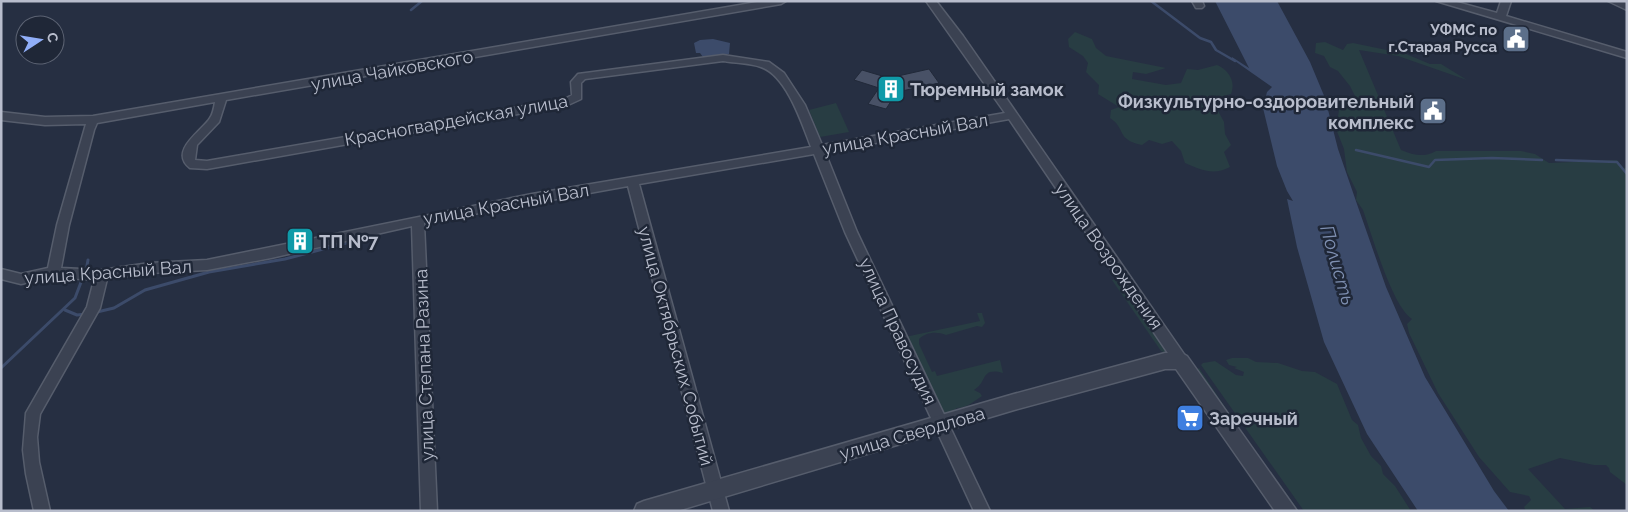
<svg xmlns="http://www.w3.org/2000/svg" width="1628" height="512" font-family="Raleway,sans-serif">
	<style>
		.green { fill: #283d43 }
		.water { fill: #3c4b6a }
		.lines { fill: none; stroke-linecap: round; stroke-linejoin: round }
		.stream-far1 { stroke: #3c4b6a; stroke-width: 2.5 }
		.stream { stroke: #3c4b6a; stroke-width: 3 }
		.building { fill: #485166; stroke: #212939 }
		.minor-casing { stroke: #565d6c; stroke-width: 3 }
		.tertiary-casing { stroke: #565d6c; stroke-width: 3 }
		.minor { fill: #3b4252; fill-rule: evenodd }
		.tertiary { fill: #3b4252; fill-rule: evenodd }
		.labels { text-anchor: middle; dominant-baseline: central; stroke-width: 5; stroke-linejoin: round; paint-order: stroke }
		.far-poi-label { font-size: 15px; font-weight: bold; fill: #b8bdcc; stroke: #1f2737; text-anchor: end }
		.street-label { font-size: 18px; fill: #b8bdcc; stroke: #1f2737 }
		.poi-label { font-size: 18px; font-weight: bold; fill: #b8bdcc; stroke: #1f2737; text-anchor: start }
		.water-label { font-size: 19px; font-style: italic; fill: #7f90b2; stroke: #1f2737 }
	</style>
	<rect width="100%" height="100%" fill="#262f42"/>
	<!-- green -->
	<g class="green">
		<path d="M1075 32 1092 39 1096 48 1106 56 1166 68 1146 74 1133 72 1132 79 1166 85 1181 83 1187 69 1198 70 1217 65C1229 70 1236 82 1231 94L1217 98V109L1224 122 1225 134 1231 145 1224 152 1230 167C1213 176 1202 170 1185 163L1181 151 1172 141 1162 144 1149 140 1142 145C1116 140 1126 128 1110 118L1111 110 1119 107 1098 94 1099 85 1086 72 1088 63 1083 56 1069 47 1068 39Z"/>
		<path d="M1325 42 1343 50 1347 44 1353 43 1406 54 1430 64H1441L1467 80 1398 56 1359 50 1401 150C1414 155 1423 158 1436 151H1521L1535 154 1549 163 1617 160 1624 168H1627V485L1610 472 1609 468 1606 465H1594L1560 458 1528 469 1565 509 1590 507 1595 511H1526L1524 507 1531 500 1529 496 1510 492 1479 457 1438 393 1409 333 1407 324 1412 319C1392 306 1372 235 1363 210L1356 200 1357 192 1347 172 1344 149 1336 129 1339 110 1335 104 1337 101 1345 103 1357 100 1350 86 1338 71 1330 67 1324 56 1315 53 1316 43Z"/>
		<polygon points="836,103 849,132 820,137 809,110"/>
		<polygon points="1118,279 1166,349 1166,353 1161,351 1112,280"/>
		<path d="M977 313H982L985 323 982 327 977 326 946 335C937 331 926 332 919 339V344L932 372 935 371 937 376 1000 360 1003 373C980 367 988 382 974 390L980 393 982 396C974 401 967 408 957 408L947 415 941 414 905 337 980 321Z"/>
		<polygon points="1232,358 1248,358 1256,362 1278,363 1302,371 1315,372 1337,384 1352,420 1358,425 1361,438 1371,456 1381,466 1383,474 1395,486 1411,511 1304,511 1201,365 1203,363 1215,361 1236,375 1243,376 1244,372 1234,368 1237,367 1229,365 1226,360"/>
		<polygon points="1199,368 1249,443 1299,511 1295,511 1196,371"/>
	</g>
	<!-- water -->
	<g class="water">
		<polygon points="1215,1 1277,1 1310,62 1325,98 1338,149 1358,207 1386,287 1425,377 1494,491 1509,511 1418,511 1367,434 1324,342 1297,247 1287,199 1293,201 1287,191 1277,166 1263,108 1267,92 1272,87 1232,59 1232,57 1249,68"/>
		<polygon points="713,39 730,43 729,54 703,57 700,53 696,53 694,43 700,40"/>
	</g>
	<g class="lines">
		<!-- stream-far1 -->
		<g class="stream-far1">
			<polyline points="1151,1 1200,38 1211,42 1216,50 1235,61"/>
			<polyline points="411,10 422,1"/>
			<polyline points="1356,150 1429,167 1435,160 1492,158 1542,160"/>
			<polyline points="1556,160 1617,162 1627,174"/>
		</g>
		<!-- stream -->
		<g class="stream">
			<polyline points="86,271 88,260"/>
			<polyline points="65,310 77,315 87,314"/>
			<polyline points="97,312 114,308 145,290 209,272 285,259 354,241"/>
			<polyline points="1,368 75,298 83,277"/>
		</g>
	</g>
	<!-- building -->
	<polygon class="building" points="929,69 939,83 897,92 886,109 868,104 879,88 854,80 862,70 889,78"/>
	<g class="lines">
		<defs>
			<g id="minor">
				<path d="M763 1H786L781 4 226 100 219 122 197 145 195 160 207 161 565 99 572 95 571 82 578 74 723 55 769 62 784 73 805 105 822 145 1005 113 926 1H936L963 36 1186 357 1188 361 1186 365 1181 367 1176 365 1009 119 825 152 857 232 990 511H974L845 232 814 154 639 184 729 511H713L628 186 424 223 437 511H421L412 226 271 258 207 270 150 273 107 279 100 308 40 414 37 437 39 462 50 511H34L26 474 23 450 26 413 87 307 94 280 54 277 21 284 1 279V269L21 274 48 268 57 225 86 124 45 125 1 120V112L45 117 93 116ZM723 61C735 63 750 63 761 67 787 76 802 124 811 147L532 194 207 260 150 263 101 270 61 268 69 225 94 130 97 123 215 102C214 108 213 114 210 118 202 131 168 151 190 168L207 169 568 105 581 99V83L585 79Z"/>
				<polygon points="1192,1 1202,1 1204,6 1202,8 1196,8"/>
				<polygon points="1436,1 1453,1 1497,13 1501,1 1511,1 1506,16 1627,52 1627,58"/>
				<polygon points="1608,1 1622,1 1627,3 1627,10"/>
			</g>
			<polygon id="tertiary" points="1165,353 1181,353 1187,356 1297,511 1275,511 1176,369 1165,369 1014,410 677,511 634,511 637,504 644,501 1014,394"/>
		</defs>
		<!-- minor casing -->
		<use href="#minor" class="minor-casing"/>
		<!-- tertiary casing -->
		<use href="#tertiary" class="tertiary-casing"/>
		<!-- minor -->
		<use href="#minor" class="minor"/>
		<!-- tertiary -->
		<use href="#tertiary" class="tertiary"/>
	</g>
	<!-- icons -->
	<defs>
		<symbol id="civic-square" viewBox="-11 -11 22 22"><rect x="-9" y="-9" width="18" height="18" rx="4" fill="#5c6f8a" stroke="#1f2737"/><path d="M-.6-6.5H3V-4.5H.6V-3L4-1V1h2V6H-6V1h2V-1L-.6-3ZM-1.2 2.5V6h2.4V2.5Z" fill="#fff"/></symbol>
		<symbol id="building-square" viewBox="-11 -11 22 22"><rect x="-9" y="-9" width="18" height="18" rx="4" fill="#0f9aa8" stroke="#1f2737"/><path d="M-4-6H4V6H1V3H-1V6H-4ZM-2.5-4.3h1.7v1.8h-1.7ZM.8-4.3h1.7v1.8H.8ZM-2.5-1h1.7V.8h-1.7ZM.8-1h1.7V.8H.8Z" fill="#fff"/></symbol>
		<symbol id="supermarket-square" viewBox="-11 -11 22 22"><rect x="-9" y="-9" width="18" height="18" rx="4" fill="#3f7fe0" stroke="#1f2737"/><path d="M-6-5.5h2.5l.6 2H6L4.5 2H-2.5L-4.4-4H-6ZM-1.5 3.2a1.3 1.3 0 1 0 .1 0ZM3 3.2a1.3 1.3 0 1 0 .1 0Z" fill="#fff"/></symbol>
	</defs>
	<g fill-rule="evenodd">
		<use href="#civic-square" x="1500" y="23" width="32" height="32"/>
		<use href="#building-square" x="875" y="73" width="32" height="32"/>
		<use href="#civic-square" x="1417" y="95" width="32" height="32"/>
		<use href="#building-square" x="284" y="225" width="32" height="32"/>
		<use href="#supermarket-square" x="1174" y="402" width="32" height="32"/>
	</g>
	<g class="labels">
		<!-- far-poi labels -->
		<g class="far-poi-label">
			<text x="1497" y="30">УФМС по<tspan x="1497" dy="17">г.Старая Русса</tspan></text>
		</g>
		<!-- street labels -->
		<g class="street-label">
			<text transform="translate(392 70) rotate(-10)">улица Чайковского</text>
			<text transform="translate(456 120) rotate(-10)">Красногвардейская улица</text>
			<text transform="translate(905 134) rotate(-10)">улица Красный Вал</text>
			<text transform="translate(506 204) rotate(-10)">улица Красный Вал</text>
			<text transform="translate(1109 256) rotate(55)">улица Возрождения</text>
			<text transform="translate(108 272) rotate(-4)">улица Красный Вал</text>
			<text transform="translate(898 331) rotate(65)">улица Правосудия</text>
			<text transform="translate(676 346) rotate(75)">улица Октябрьских Событий</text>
			<text transform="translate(424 365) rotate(-92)">улица Степана Разина</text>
			<text transform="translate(912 433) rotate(-16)">улица Свердлова</text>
		</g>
		<!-- poi labels -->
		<g class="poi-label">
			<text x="910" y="89">Тюремный замок</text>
			<text x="1414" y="101" text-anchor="end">Физкультурно-оздоровительный<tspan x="1414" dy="21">комплекс</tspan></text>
			<text x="319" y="241">ТП №7</text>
			<text x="1209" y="418">Заречный</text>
		</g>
		<!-- water labels -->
		<g class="water-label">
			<text transform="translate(1338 265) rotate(74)">Полисть</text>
		</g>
	</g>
	<!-- border -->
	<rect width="1628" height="512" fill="none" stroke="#b8bdcc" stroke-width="5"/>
	<!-- north arrow -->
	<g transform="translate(40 40) rotate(78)"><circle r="24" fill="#1f2737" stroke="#5c6373"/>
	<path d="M0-4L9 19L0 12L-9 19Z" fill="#90aef8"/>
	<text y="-8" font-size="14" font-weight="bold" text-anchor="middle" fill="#b8bdcc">С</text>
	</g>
</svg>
